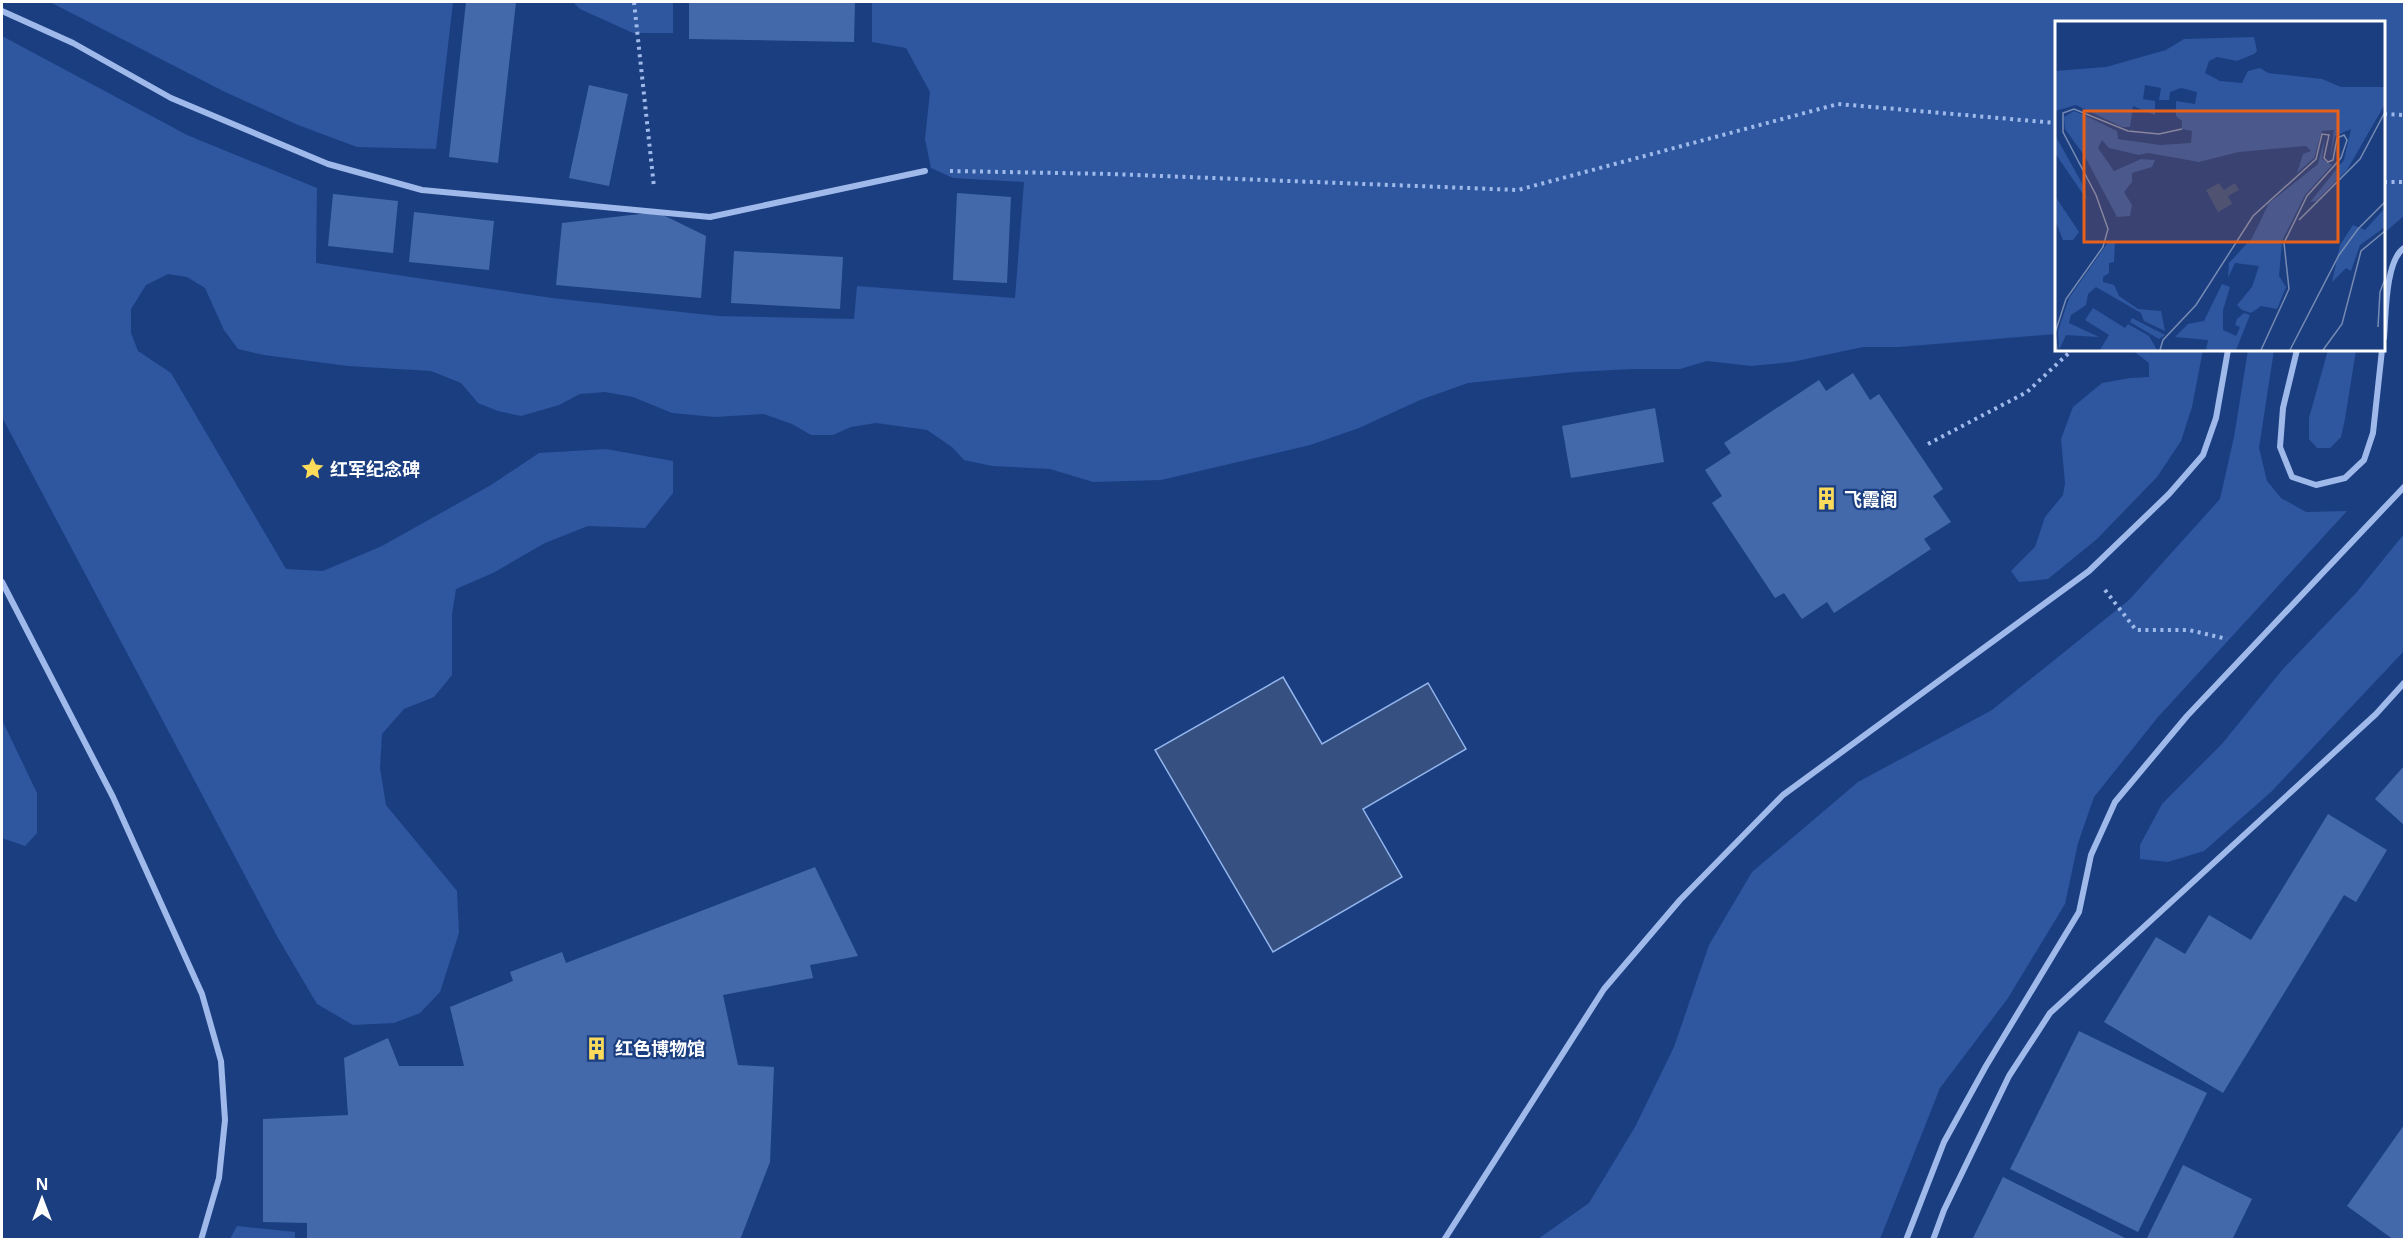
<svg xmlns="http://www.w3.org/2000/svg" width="2406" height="1241" font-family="'Noto Sans','Noto Sans SC',sans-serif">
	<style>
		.green { fill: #2e57a0 }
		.water { fill: #365082; stroke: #91b4ec; stroke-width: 1.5 }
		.building { fill: #4469ab }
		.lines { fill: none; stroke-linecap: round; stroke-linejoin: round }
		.path { stroke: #9fbaea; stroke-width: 4; stroke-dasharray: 3 4.5; stroke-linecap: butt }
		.street { stroke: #9fbaea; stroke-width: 6 }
		.labels { text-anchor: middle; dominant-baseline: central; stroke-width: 4.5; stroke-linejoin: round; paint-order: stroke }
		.poi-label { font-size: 18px; font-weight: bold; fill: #fff; stroke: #1b3e81; text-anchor: start }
		.inset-road { fill: none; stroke: #768bb3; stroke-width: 1.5 }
		.view { fill: #e96118; fill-opacity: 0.15; stroke: #e96118; stroke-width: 3 }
		.inset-edge { fill: none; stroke: #fff; stroke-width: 3 }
	</style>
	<rect width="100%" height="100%" fill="#1b3e81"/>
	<!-- green -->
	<g class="green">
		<polygon points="50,2 453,2 436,149 357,147 298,125 225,92"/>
		<polygon points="573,2 673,2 673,33 633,33 580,9"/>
		<polygon points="872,2 2404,2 2404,216 2384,233 2384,22 2056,22 2056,334 1899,347 1863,347 1792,362 1751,366 1707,361 1680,369 1633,369 1574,372 1468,383 1420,400 1359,428 1310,445 1161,480 1093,482 1050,469 992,466 964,460 952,447 927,430 876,423 851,427 833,435 811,435 792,424 764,414 715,417 672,413 633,397 605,392 580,394 559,405 521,416 498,411 478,403 461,383 431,371 348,366 264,355 238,349 224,330 205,288 187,277 168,274 146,285 131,309 131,333 138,351 171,373 286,569 323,571 382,546 491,485 539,453 606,449 673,461 673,493 645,528 588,526 545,543 493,573 456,589 452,614 452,675 434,697 404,709 382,734 380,768 386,805 457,891 459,933 440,992 420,1013 394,1023 353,1025 317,1004 278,938 2,417 2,36 187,135 317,188 316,263 552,298 718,316 854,319 857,286 1015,298 1024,182 953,178 931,168 925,139 930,92 906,48 872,42"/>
		<polygon points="2132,350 2203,350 2192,407 2181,441 2157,477 2097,539 2048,579 2019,582 2011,571 2035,547 2045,517 2063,495 2065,483 2061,439 2073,407 2102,383 2130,378 2149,377 2149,363"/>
		<polygon points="2248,350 2274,350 2259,448 2267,481 2281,498 2306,512 2347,511 2158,717 2094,797 2078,843 2065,904 2008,998 1940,1088 1880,1239 1538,1239 1589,1203 1635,1127 1674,1047 1709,945 1752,872 1858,782 1992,710 2129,600 2220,499 2234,437"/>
		<polygon points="2328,350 2356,350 2345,419 2341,437 2330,448 2317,448 2309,439 2309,418"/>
		<polygon points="2404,534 2404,651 2271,792 2204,851 2168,862 2140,859 2140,845 2162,804 2221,745 2283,669 2356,593"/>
		<polygon points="2,720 37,793 37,833 25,846 2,838"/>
		<polygon points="237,1226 295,1232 295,1239 230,1239"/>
	</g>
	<!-- water -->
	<polygon class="water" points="1283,677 1322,744 1428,683 1466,749 1363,809 1402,877 1273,952 1155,750"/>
	<!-- building -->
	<g class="building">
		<polygon points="466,2 516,2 498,163 449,157"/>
		<polygon points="689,2 855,2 854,42 689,39"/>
		<polygon points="589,85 628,94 609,186 569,178"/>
		<polygon points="957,193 1011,197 1007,283 953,280"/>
		<polygon points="333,194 398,201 393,253 328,246"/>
		<polygon points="414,212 494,221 489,270 409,262"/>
		<polygon points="657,212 706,236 701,298 556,285 562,223"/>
		<polygon points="734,251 843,257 840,309 731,303"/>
		<polygon points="1853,373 1870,400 1879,394 1943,489 1933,496 1951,522 1924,539 1931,549 1834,613 1827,602 1802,619 1784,593 1775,598 1712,503 1722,496 1705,470 1731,453 1724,443 1819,380 1826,391"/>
		<polygon points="1655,408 1664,462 1571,478 1562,426"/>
		<polygon points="2404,766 2404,825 2375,799"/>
		<polygon points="2328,814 2387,850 2356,902 2344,895 2223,1093 2104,1022 2156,937 2185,954 2209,915 2251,940"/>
		<polygon points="815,867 858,956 810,965 813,978 723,995 738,1065 774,1067 770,1162 740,1240 307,1240 307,1223 263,1222 263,1119 348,1115 344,1058 388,1038 399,1066 464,1066 450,1007 513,981 510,972 562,952 566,963"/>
		<polygon points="2079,1031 2207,1093 2138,1232 2010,1169"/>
		<polygon points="2404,1125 2404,1240 2394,1240 2347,1206"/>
		<polygon points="2183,1165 2252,1199 2232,1240 2146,1240"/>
		<polygon points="2003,1177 2129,1240 1972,1240"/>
	</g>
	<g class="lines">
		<!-- path -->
		<g class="path">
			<polyline points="634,2 654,187"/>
			<polyline points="2384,114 2404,115"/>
			<polyline points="950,171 1111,174 1518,190 1838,104 2056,123"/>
			<polyline points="2384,182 2404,182"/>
			<polyline points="1928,444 2027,392 2072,350"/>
			<polyline points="2105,590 2136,630 2189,630 2227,639"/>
		</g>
		<!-- street -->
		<g class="street">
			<polyline points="2,11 73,43 171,98 328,164 422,190 710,217 925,171"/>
			<path d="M2384 338C2386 316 2385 261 2404 248"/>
			<polyline points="2297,350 2283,408 2280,447 2292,477 2316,485 2345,478 2364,460 2373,433 2382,350"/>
			<polyline points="2,582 113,797 202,994 221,1061 225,1120 219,1178 201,1240"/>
			<polyline points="1444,1240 1604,989 1680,900 1783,795 2089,571 2169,494 2203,455 2216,418 2228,350"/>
			<polyline points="1906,1240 1944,1142 1986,1066 2079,912 2091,855 2115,802 2187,716 2404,487"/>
			<polyline points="1933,1240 1944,1210 2009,1076 2050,1013 2376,714 2404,683"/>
		</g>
	</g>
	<!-- icons -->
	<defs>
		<symbol id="sight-bare" viewBox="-9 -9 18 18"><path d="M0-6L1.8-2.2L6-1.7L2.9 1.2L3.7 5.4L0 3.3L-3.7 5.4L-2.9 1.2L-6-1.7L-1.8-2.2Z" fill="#fcdb5b" stroke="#1b3e81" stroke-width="2.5" paint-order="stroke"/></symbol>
		<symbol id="building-bare" viewBox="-9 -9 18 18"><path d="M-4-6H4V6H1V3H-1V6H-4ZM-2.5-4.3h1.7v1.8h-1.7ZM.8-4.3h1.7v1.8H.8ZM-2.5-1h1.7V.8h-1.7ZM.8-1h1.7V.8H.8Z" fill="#fcdb5b" stroke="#1b3e81" stroke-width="2.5" paint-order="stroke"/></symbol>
	</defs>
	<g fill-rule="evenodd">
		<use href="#sight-bare" x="296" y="452" width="33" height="33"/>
		<use href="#building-bare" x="1810" y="482" width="33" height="33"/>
		<use href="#building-bare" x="580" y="1032" width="33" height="33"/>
	</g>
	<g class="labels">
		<!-- poi labels -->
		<g class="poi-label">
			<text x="330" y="469">红军纪念碑</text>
			<text x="1844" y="499">飞霞阁</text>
			<text x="615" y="1048">红色博物馆</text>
		</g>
	</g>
	<!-- overview -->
	<g transform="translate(2055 21)">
		<rect width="330" height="330" fill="#1b3e81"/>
		<path d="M199 16 202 30 199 33 182 40 162 36 154 40 150 52 165 60 187 62 193 50 205 47 213 52 267 58 286 66H330V83L292 149 261 180 255 181 289 139 296 108 280 115 275 137 279 109 267 110 259 137 242 152 248 133 256 130 251 125 184 131 144 141 93 132 84 134 54 127 47 119 43 127 59 150 86 138 100 139 97 146 77 152V161L69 171 77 184 75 195 62 196 29 134 10 108 9 96 19 90 29 94 62 110 63 118 105 124 136 122 137 110 127 108V100L121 95V80L140 83 142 71 126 67 115 71 114 79H104L106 67 90 64 88 78 100 80V94L78 85 75 106H67L21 84 0 90V50L51 46 111 29 129 18ZM0 114 29 166 32 179 0 132ZM270 116 267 138 277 144 250 174 227 220 224 255 231 266 222 288 206 285 196 292 187 289 182 284 197 266 204 245 180 242 173 257 174 242 197 217 214 182 263 143ZM0 175 24 211 18 219H8L0 199ZM330 187V206L305 224 296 250 291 247 277 261 285 224 298 204 310 209ZM54 220H60L59 241 54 242V252L48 256V261L59 264 64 275 83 288 106 290 110 310 89 300 86 292 41 266 33 273 31 284 16 294 14 302 44 316 11 314 4 329 3 310 14 277ZM167 263 175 266 168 289V309L181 315 185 306 180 304 182 298 189 292 195 294 181 329H151L153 319 120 316 133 303 149 300ZM38 287 70 307 73 303 94 315 102 329H45L54 314 30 299ZM77 297 110 314 104 318 75 301Z" fill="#2e57a0"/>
		<path d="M164 162 169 169 180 162 184 169 173 175 177 183 163 191 151 169Z" fill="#365082"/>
		<path class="inset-road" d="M244 199 305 138 330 91M323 306 325 271 330 258M2 329 0 312 11 278 48 226 53 208 41 174 8 111V92L19 88 73 110 104 113 127 108M105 329 108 319 141 284 198 195 261 138 267 113 274 114 269 137 273 141 278 139 282 117 289 114 292 119 286 137 252 175 229 222 234 268 206 329M235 329 284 234 303 208 330 181M268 329 287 303 306 230 330 210"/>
		<path class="view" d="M29 90H283V221H29Z"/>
		<rect width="330" height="330" class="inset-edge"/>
	</g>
	<!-- border -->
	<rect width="2406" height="1241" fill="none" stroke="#ffffff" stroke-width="6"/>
	<!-- north arrow -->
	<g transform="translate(42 1199)" stroke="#1b3e81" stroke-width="4.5" paint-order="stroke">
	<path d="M0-4.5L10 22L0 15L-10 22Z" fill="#ffffff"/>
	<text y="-9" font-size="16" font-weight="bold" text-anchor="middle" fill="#ffffff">N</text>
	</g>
</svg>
